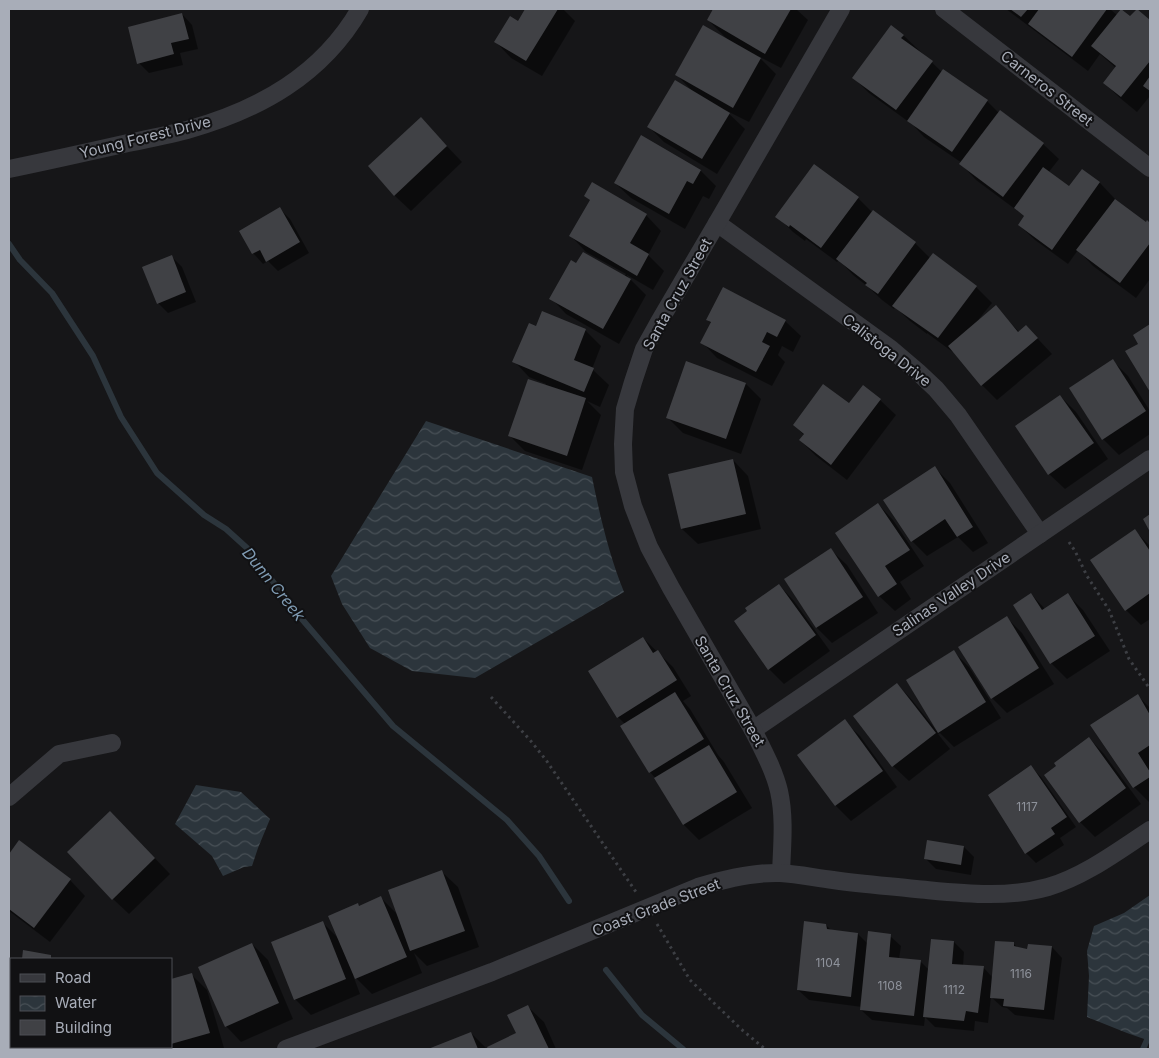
<svg xmlns="http://www.w3.org/2000/svg" width="1159" height="1058" font-family="Inter,sans-serif">
	<style>
		.water { fill: url(#water-waves) }
		.shadow { fill: #0007 }
		.lines { fill: none; stroke-linecap: round; stroke-linejoin: round }
		.stream { stroke: #2c353c; stroke-width: 6 }
		.building { fill: #404145 }
		.path { stroke: #3d3f44; stroke-width: 3; stroke-dasharray: 2.5 4; stroke-linecap: butt }
		.minor { stroke: #37383d; stroke-width: 18 }
		.labels { text-anchor: middle; dominant-baseline: central; stroke-width: 4; stroke-linejoin: round; paint-order: stroke }
		.number-label { font-size: 12px; fill: #8e929b }
		.street-label { font-size: 15px; fill: #a8adb8; stroke: #111113 }
		.water-label { font-size: 16px; font-style: italic; fill: #7f9bb3; stroke: #111113 }
	</style>
	<defs>
		<pattern id="water-waves" width="16" height="10" patternUnits="userSpaceOnUse" patternTransform="scale(1.25)"><rect width="16" height="10" fill="#2c353c"/><path d="M0 5q4-4 8 0t8 0" fill="none" stroke="#485056"/></pattern>
	</defs>
	<rect width="100%" height="100%" fill="#161618"/>
	<!-- water -->
	<g class="water">
		<path d="M426 421 592 477C600 516 609 555 624 592L475 678 412 671 370 648 342 604 331 576Z"/>
		<polygon points="196,785 241,792 270,819 258,848 252,866 244,867 223,876 212,856 175,824"/>
		<polygon points="1150,895 1150,1041 1127,1033 1087,1017 1089,976 1087,951 1094,926 1124,913"/>
	</g>
	<!-- shadow -->
	<g class="shadow">
		<polygon points="526,9 563,9 575,21 542,76 511,58 496,42 518,23"/>
		<polygon points="715,9 796,9 808,20 781,68 758,56 776,74 749,122 725,110 745,129 717,174 664,142 649,127 693,92 677,75 727,39 708,20"/>
		<polygon points="1006,9 1110,9 1117,15 1131,18 1137,10 1150,21 1150,96 1137,112 1120,98 1104,83 1116,68 1100,54 1088,71"/>
		<polygon points="182,14 192,25 198,49 180,53 183,65 149,73 139,63"/>
		<polygon points="903,35 942,72 987,101 999,113 1043,144 1059,159 1048,173 1069,188 1082,170 1100,183 1115,199 1114,200 1146,224 1147,222 1150,224 1150,279 1136,298 1093,266 1078,250 1068,264 1035,240 1019,225 1025,217 1019,212 976,180 961,164 962,163 924,137 913,125 869,93 854,78"/>
		<polygon points="421,119 462,162 411,211 395,196 370,166"/>
		<polygon points="641,136 701,171 716,186 709,199 703,196 685,229 631,198 615,183"/>
		<polygon points="586,196 646,215 661,231 648,255 664,271 653,290 627,275 627,276 646,295 619,344 566,314 551,298 624,277 626,274 586,252 571,236 591,201"/>
		<polygon points="858,198 872,212 873,211 915,243 930,258 976,287 992,303 978,320 996,307 1019,332 1026,326 1052,354 997,400 982,385 954,353 927,333 927,334 910,321 895,307 894,309 882,300 867,286 853,275 839,260 837,262 806,239 805,241 793,232 777,216"/>
		<polygon points="280,209 290,219 309,253 278,271 268,261 263,264 253,253 241,232"/>
		<polygon points="171,256 182,267 196,302 168,313 158,303"/>
		<polygon points="543,313 586,331 601,346 592,369 609,385 600,407 587,401 601,415 582,470 525,451 510,436 546,384 529,377 514,361 536,327"/>
		<polygon points="707,320 785,321 801,336 793,352 782,346 778,355 785,362 772,386 717,358 702,342 712,324"/>
		<polygon points="1150,326 1150,389 1127,352 1140,344 1135,335"/>
		<polygon points="1113,361 1128,376 1150,411 1150,434 1119,455 1103,439 1071,389"/>
		<polygon points="746,384 761,399 741,454 683,433 667,417"/>
		<polygon points="1060,396 1076,412 1108,459 1065,489 1049,474"/>
		<polygon points="880,400 896,415 847,480 816,456 800,440 804,435 794,425 849,405"/>
		<polygon points="733,460 748,476 761,529 698,544 682,529 670,475"/>
		<polygon points="935,468 950,483 988,543 973,552 958,537 927,556 912,541"/>
		<polygon points="878,504 893,520 924,566 900,582 911,599 895,611 879,596"/>
		<polygon points="1135,531 1150,546 1150,619 1141,625 1126,610"/>
		<polygon points="831,550 847,565 878,613 832,643 817,628 786,580"/>
		<polygon points="779,585 794,601 830,651 784,684 769,669"/>
		<polygon points="1031,594 1045,609 1068,595 1083,610 1110,651 1067,679 1051,663 1014,605"/>
		<polygon points="1007,618 1022,633 1054,684 1007,713 992,698"/>
		<polygon points="643,638 673,667 691,696 683,701 690,709 718,755 724,762 752,808 699,840 684,825 656,779 650,772 622,726 625,724 618,717"/>
		<polygon points="954,652 969,667 1001,718 954,747 940,733 938,734 950,749 909,781 893,766 897,684 912,700 936,730 937,729"/>
		<polygon points="1138,696 1150,708 1150,803 1134,787 1092,725"/>
		<polygon points="844,721 860,736 897,787 851,821 836,806 799,755"/>
		<polygon points="1089,738 1104,754 1141,804 1095,837 1080,822"/>
		<polygon points="1031,767 1041,777 1076,827 1060,838 1064,845 1036,863 1026,853"/>
		<polygon points="126,828 170,874 129,914 113,899"/>
		<polygon points="20,842 70,880 85,896 50,942 9,911 9,856"/>
		<polygon points="964,847 974,857 971,875 936,869 925,858"/>
		<polygon points="442,872 458,887 479,947 427,966 414,953 422,973 372,994 353,975 360,994 311,1015 295,999 322,922 339,939 358,904 360,907 381,898 398,915"/>
		<polygon points="826,925 832,931 858,934 868,944 890,936 901,946 899,959 921,962 929,970 932,940 954,942 964,952 963,966 983,967 993,978 1013,943 1018,948 1028,950 1052,947 1062,958 1054,1020 1015,1015 1007,1008 1002,1007 991,997 988,1023 975,1021 974,1031 935,1027 925,1017 924,1026 872,1020 861,1010 862,1007 809,1000 798,990"/>
		<polygon points="252,944 268,960 293,1019 241,1042 226,1026"/>
		<polygon points="192,975 207,990 224,1048 220,1049 157,1049 156,1047 171,1047 171,981"/>
		<polygon points="9,976 11,978 11,1038 9,1049"/>
		<polygon points="528,1007 544,1022 556,1049 489,1049 488,1047 518,1034"/>
		<polygon points="471,1033 487,1049 431,1049"/>
		<polygon points="32,1047 137,1047 137,1049 70,1049 67,1047 67,1049 34,1049"/>
	</g>
	<g class="lines">
		<!-- stream -->
		<g class="stream">
			<polyline points="9,244 20,260 52,293 93,356 121,417 157,473 204,515 226,529 247,548 301,618 393,726 507,820 539,856 569,901"/>
			<polyline points="606,970 642,1015 683,1049"/>
			<polyline points="1143,1049 1147,1040"/>
		</g>
	</g>
	<!-- building -->
	<g class="building">
		<polygon points="525,9 558,9 526,61 494,42 510,16 518,21"/>
		<polygon points="713,9 791,9 765,54 707,20"/>
		<polygon points="1010,9 1028,9 1021,17"/>
		<polygon points="1039,9 1107,9 1072,57 1028,24"/>
		<polygon points="1121,9 1130,16 1137,9 1150,20 1150,61 1121,97 1103,83 1116,66 1091,46"/>
		<polygon points="182,13 189,39 171,43 174,54 137,64 128,27"/>
		<polygon points="703,25 761,58 733,108 675,75"/>
		<polygon points="891,25 904,35 901,38 933,61 896,110 852,78"/>
		<polygon points="943,69 988,100 952,152 907,121"/>
		<polygon points="1150,76 1150,91 1143,86"/>
		<polygon points="675,80 730,113 702,159 647,127"/>
		<polygon points="1000,110 1044,143 1003,197 959,164"/>
		<polygon points="421,117 447,146 394,196 368,166"/>
		<polygon points="641,135 701,170 693,184 687,181 669,214 614,183"/>
		<polygon points="814,164 859,197 821,248 790,225 789,227 775,217"/>
		<polygon points="1043,167 1069,186 1082,169 1100,182 1052,250 1018,225 1024,216 1014,208"/>
		<polygon points="592,182 647,214 630,243 649,254 637,276 569,236 590,200 584,196"/>
		<polygon points="1115,199 1146,222 1147,220 1150,223 1150,243 1120,283 1076,250"/>
		<polygon points="280,207 300,242 266,262 260,250 252,254 239,231"/>
		<polygon points="873,210 916,242 878,294 865,285 867,283 836,259"/>
		<polygon points="583,252 631,279 603,329 549,299 571,260 576,263"/>
		<polygon points="933,253 977,286 938,338 892,306"/>
		<polygon points="172,255 186,292 157,304 142,267"/>
		<polygon points="723,287 786,320 777,337 767,332 762,342 770,346 756,372 700,343 711,322 706,320"/>
		<polygon points="996,305 1018,332 1026,325 1038,338 981,386 948,346"/>
		<polygon points="542,311 586,329 574,360 594,368 584,392 512,362 529,323 536,326"/>
		<polygon points="1150,324 1150,392 1125,351 1138,344 1133,335"/>
		<polygon points="1113,359 1146,411 1102,440 1069,388"/>
		<polygon points="686,361 746,383 726,439 666,418"/>
		<polygon points="528,379 586,398 567,456 508,436"/>
		<polygon points="823,384 849,403 863,385 881,399 831,465 799,440 804,434 793,425"/>
		<polygon points="1060,395 1094,443 1048,475 1015,426"/>
		<polygon points="733,459 746,514 681,529 668,474"/>
		<polygon points="935,466 973,527 957,537 945,519 911,542 883,500"/>
		<polygon points="878,503 910,550 885,566 897,584 878,597 835,533"/>
		<polygon points="1150,514 1150,532 1143,519"/>
		<polygon points="1135,529 1150,551 1150,593 1125,611 1090,560"/>
		<polygon points="831,548 863,597 816,628 784,579"/>
		<polygon points="779,584 816,635 768,670 734,621 747,611 745,608"/>
		<polygon points="1031,593 1042,610 1068,593 1095,636 1050,664 1013,605"/>
		<polygon points="1007,616 1039,668 991,699 958,647"/>
		<polygon points="643,637 653,653 658,650 677,680 617,718 588,671"/>
		<polygon points="954,650 986,702 938,733 906,680"/>
		<polygon points="897,683 936,733 892,767 853,716"/>
		<polygon points="675,692 704,739 649,773 620,726"/>
		<polygon points="1138,694 1150,715 1150,745 1138,753 1150,772 1150,777 1133,788 1090,725"/>
		<polygon points="845,719 883,771 835,806 797,755"/>
		<polygon points="1089,737 1126,788 1079,823 1044,775 1056,766 1054,763"/>
		<polygon points="709,745 737,792 683,825 654,778"/>
		<polygon points="1031,765 1067,817 1051,828 1055,834 1025,854 988,795"/>
		<polygon points="110,811 155,858 112,900 67,852"/>
		<polygon points="19,840 71,879 34,928 9,909 9,854"/>
		<polygon points="927,840 964,846 961,865 924,859"/>
		<polygon points="442,870 465,931 410,951 388,890"/>
		<polygon points="381,896 407,957 355,979 328,916 358,903 359,906"/>
		<polygon points="323,921 346,979 294,1000 271,942"/>
		<polygon points="804,921 826,924 827,929 858,933 851,997 797,990"/>
		<polygon points="868,931 891,934 889,957 921,960 914,1016 860,1010"/>
		<polygon points="931,939 954,941 952,964 984,966 978,1013 966,1011 964,1021 923,1017"/>
		<polygon points="995,941 1014,942 1014,946 1027,949 1028,944 1052,946 1044,1010 1003,1006 1004,999 990,998"/>
		<polygon points="252,943 279,1003 225,1027 198,967"/>
		<polygon points="23,950 51,955 51,959 22,959"/>
		<polygon points="192,973 210,1033 171,1044 171,979"/>
		<polygon points="528,1005 549,1049 488,1049 487,1047 516,1033 507,1015"/>
		<polygon points="471,1032 478,1049 428,1049"/>
		<polygon points="85,1047 120,1047 119,1049 85,1049"/>
	</g>
	<g class="lines">
		<!-- path -->
		<g class="path">
			<polyline points="1069,542 1075,551 1087,576 1109,610 1129,659 1150,689"/>
			<polyline points="491,697 530,740 546,760 636,892"/>
			<polyline points="657,924 690,980 741,1029 765,1049"/>
		</g>
		<!-- minor -->
		<g class="minor">
			<polyline points="944,9 1150,168"/>
			<path d="M9 169C48 161 88 152 128 143 148 139 168 135 187 130 259 110 322 75 360 9"/>
			<polyline points="717,223 891,349 918,372 936,389 958,415 1040,534"/>
			<polyline points="753,730 1150,459"/>
			<polyline points="9,797 59,754 112,743"/>
			<path d="M781 873C782 846 785 818 779 791 774 770 763 750 753 730L671 588 649 547 633 506 624 472 623 444 625 409 633 382 644 349 659 322 717 223 841 9"/>
			<path d="M286 1049 492 972 698 887C725 879 753 872 780 873 798 874 816 878 833 880 861 884 888 886 916 889 960 893 1005 899 1048 887 1085 876 1118 851 1150 830"/>
		</g>
	</g>
	<g class="labels">
		<!-- number labels -->
		<g class="number-label">
			<text x="1027" y="806">1117</text>
			<text x="828" y="962">1104</text>
			<text x="1021" y="973">1116</text>
			<text x="890" y="985">1108</text>
			<text x="954" y="989">1112</text>
		</g>
		<!-- street labels -->
		<g class="street-label">
			<text transform="translate(1047 88) rotate(38)">Carneros Street</text>
			<text transform="translate(145 137) rotate(-14)">Young Forest Drive</text>
			<text transform="translate(677 294) rotate(-61)">Santa Cruz Street</text>
			<text transform="translate(887 350) rotate(38)">Calistoga Drive</text>
			<text transform="translate(951 594) rotate(-34)">Salinas Valley Drive</text>
			<text transform="translate(730 691) rotate(60)">Santa Cruz Street</text>
			<text transform="translate(656 907) rotate(-21)">Coast Grade Street</text>
		</g>
		<!-- water labels -->
		<g class="water-label">
			<text transform="translate(274 584) rotate(51)">Dunn Creek</text>
		</g>
	</g>
	<!-- border -->
	<rect width="1159" height="1058" fill="none" stroke="#a8adb8" stroke-width="20"/>
	<!-- legend -->
	<rect x="10" y="958" width="162" height="90" fill="#111113" stroke="#4d4f55"/>
	<rect x="20" y="974" width="25" height="8" fill="#37383d" stroke="#4d4f55"/>
	<text x="55" y="983" font-size="15" fill="#a8adb8">Road</text>
	<rect x="20" y="996" width="25" height="15" fill="url(#water-waves)" stroke="#4d4f55"/>
	<text x="55" y="1008" font-size="15" fill="#a8adb8">Water</text>
	<rect x="20" y="1020" width="25" height="15" fill="#404145" stroke="#4d4f55"/>
	<text x="55" y="1033" font-size="15" fill="#a8adb8">Building</text>
</svg>
